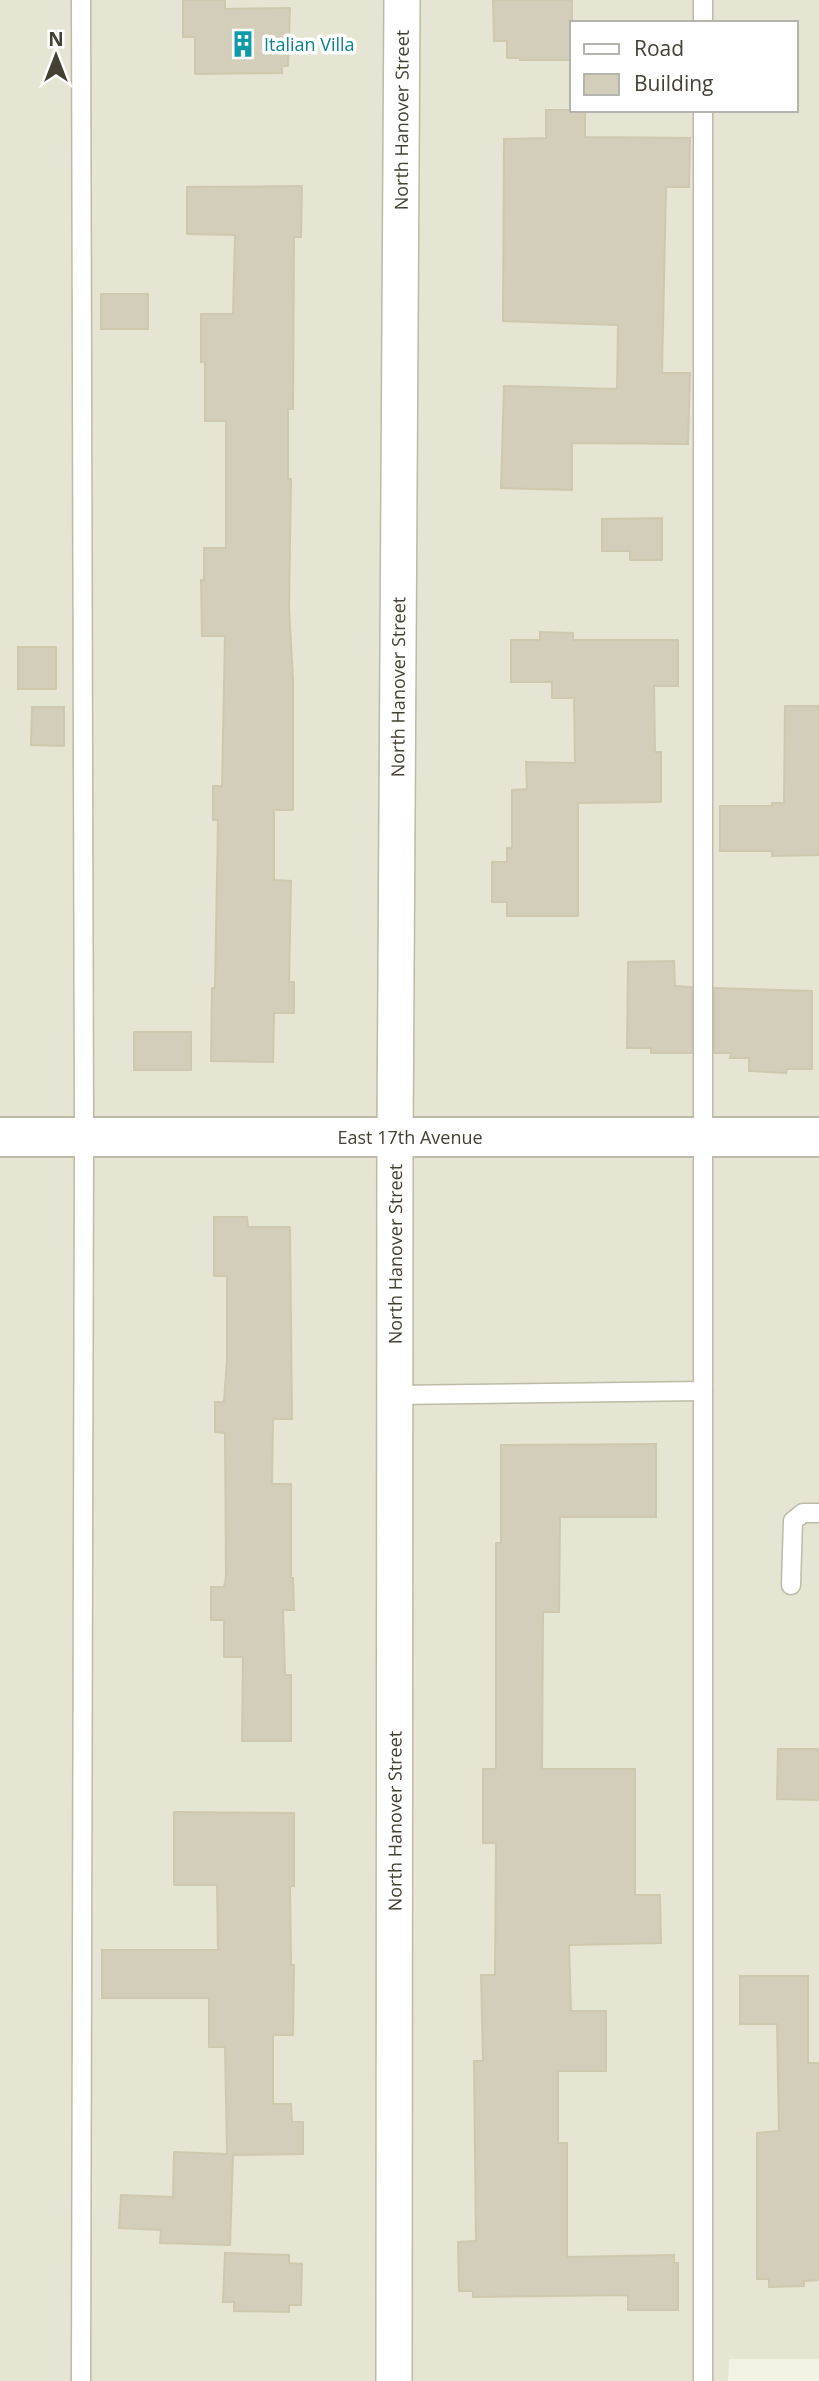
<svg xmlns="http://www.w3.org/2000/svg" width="819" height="2381" font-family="'Open Sans',sans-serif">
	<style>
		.residential { fill: #e6e4d2; fill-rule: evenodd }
		.building { fill: #d3ceba; stroke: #cec8ae; stroke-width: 2 }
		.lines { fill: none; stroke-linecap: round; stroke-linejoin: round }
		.service-casing { stroke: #bdbaa7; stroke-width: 21 }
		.minor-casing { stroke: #bdbaa7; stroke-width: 38 }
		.tertiary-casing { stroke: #bdbaa7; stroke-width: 42 }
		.service { stroke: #fff; stroke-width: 18 }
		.minor { stroke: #fff; stroke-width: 35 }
		.tertiary { stroke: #fff; stroke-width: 38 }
		.labels { text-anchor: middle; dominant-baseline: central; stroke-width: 7; stroke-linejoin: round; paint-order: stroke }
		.culture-label { font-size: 18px; fill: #0d838f; stroke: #fff; text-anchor: start }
		.street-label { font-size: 18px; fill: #444134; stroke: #fff }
	</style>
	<rect width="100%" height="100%" fill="#f2f1e4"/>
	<!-- residential -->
	<path class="residential" d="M0 0H819V2359H729L728 2381H0ZM572 23H796V110H572Z"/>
	<!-- building -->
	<g class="building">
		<polygon points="183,0 225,0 225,9 290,8 288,66 282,66 282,73 195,74 195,37 183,37"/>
		<polygon points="493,0 572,0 572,60 520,60 520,58 507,58 507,41 494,41"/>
		<polygon points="546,110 585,110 585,137 690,138 689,187 666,187 662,373 690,373 688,444 572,443 572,490 501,488 504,386 617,389 618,325 503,321 504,139 546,138"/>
		<polygon points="302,186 301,237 294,237 293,409 288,409 288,479 291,479 289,608 293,680 293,810 274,810 274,880 291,881 289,982 294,982 294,1013 274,1013 273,1062 211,1061 212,988 215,988 218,820 213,820 213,786 222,786 225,636 202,636 201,580 204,580 204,548 226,548 226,421 205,421 205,362 201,362 201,314 233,314 235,235 187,234 187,187"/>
		<rect x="101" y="294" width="47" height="35"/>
		<polygon points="662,518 662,560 630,560 630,551 602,551 602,519"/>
		<polygon points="540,632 573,633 573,640 678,640 678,686 654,686 655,752 661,752 661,802 578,803 578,916 507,916 507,902 492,902 492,862 507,862 507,848 512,848 512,790 527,789 526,762 575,763 574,698 552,698 552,682 511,682 511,640 540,640"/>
		<rect x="18" y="647" width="38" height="42"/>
		<polygon points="785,706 819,706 819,855 772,856 772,851 720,851 720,806 772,806 772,803 784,803"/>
		<polygon points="32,707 64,707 64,746 31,745"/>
		<polygon points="674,961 675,986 692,987 692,1053 651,1053 651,1048 627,1048 628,962"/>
		<polygon points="714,988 812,991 812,1069 787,1069 786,1073 749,1071 749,1058 730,1058 731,1053 714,1053"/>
		<rect x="134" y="1032" width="57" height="38"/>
		<polygon points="214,1217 247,1217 248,1227 290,1227 292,1419 273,1419 272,1484 291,1484 291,1578 293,1578 294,1610 283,1610 285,1675 291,1675 291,1741 242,1741 243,1657 224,1657 224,1620 211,1620 211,1587 224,1587 226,1577 225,1433 215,1432 215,1402 224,1402 227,1360 227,1276 214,1276"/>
		<polygon points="656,1444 656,1517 560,1517 559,1612 543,1612 543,1616 542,1769 635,1769 635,1895 660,1895 661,1943 569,1945 571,2011 606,2011 606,2071 558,2071 558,2143 567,2143 567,2257 674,2255 674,2263 678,2263 678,2310 628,2310 628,2295 473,2297 473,2291 459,2291 458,2242 476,2241 474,2061 483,2061 481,1975 495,1975 496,1843 483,1843 483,1769 496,1769 496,1543 501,1543 501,1445"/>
		<polygon points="778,1749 819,1749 819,1800 777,1799"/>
		<polygon points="174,1812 294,1813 294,1886 290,1886 291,1965 294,1965 293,2035 273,2035 273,2104 291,2104 292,2122 303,2122 303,2154 233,2155 230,2245 160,2243 161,2230 119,2228 121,2195 173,2197 174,2152 227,2154 225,2047 209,2047 209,1998 102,1998 102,1950 218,1950 217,1885 174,1885"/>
		<polygon points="740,1976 808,1976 808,2063 819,2063 819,2280 804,2281 804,2286 769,2287 769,2279 757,2279 757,2133 779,2131 777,2024 740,2024"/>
		<polygon points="225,2253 289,2255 289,2263 302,2264 301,2305 289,2305 289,2312 234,2311 234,2302 223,2302"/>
	</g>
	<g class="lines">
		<defs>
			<g id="service">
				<polyline points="703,0 703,23"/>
				<polyline points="703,110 703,2381"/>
				<polyline points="395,1395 703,1391"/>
				<polyline points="791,1585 793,1521 803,1513 819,1513"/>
				<polyline points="81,2381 84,1137 81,0"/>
			</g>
			<g id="minor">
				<path id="s1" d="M394 2381 395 1137 402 0"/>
			</g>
			<g id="tertiary">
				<path id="s2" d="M0 1137H819"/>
			</g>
		</defs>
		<!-- service casing -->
		<use href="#service" class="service-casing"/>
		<!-- minor casing -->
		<use href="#minor" class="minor-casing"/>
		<!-- tertiary casing -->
		<use href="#tertiary" class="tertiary-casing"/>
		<!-- service -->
		<use href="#service" class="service"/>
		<!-- minor -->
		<use href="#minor" class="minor"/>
		<!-- tertiary -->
		<use href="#tertiary" class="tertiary"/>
	</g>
	<!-- icons -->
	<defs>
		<symbol id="building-bare" viewBox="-9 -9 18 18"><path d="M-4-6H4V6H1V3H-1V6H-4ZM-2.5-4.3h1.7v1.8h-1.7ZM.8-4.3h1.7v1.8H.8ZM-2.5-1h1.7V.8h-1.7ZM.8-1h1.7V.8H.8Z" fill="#0f9aa8" stroke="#fff" stroke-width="2.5" paint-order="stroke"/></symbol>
	</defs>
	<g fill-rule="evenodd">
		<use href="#building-bare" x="224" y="25" width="38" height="38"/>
	</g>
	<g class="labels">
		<!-- culture labels -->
		<g class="culture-label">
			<text x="264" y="44">Italian Villa</text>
		</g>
		<!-- street labels -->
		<g class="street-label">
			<text stroke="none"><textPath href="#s1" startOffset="2261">North Hanover Street</textPath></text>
			<text stroke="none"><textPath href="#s1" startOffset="1694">North Hanover Street</textPath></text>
			<text stroke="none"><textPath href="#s2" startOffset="410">East 17th Avenue</textPath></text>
			<text stroke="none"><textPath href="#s1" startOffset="1127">North Hanover Street</textPath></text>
			<text stroke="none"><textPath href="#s1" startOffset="560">North Hanover Street</textPath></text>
		</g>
	</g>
	<!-- legend -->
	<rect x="570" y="21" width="228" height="91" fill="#ffffff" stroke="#b4b3ae" stroke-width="2"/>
	<rect x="584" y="44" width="35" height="10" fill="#ffffff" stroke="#b4b3ae" stroke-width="2"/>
	<text x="634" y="56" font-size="21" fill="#444134">Road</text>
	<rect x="584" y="74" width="35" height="21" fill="#d3ceba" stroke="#b4b3ae" stroke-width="2"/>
	<text x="634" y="91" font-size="21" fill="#444134">Building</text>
	<!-- north arrow -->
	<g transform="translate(56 56)" stroke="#ffffff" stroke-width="5" paint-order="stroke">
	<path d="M0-5L12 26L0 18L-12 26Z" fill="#444134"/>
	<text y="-10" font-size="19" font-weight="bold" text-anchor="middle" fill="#444134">N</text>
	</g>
</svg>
